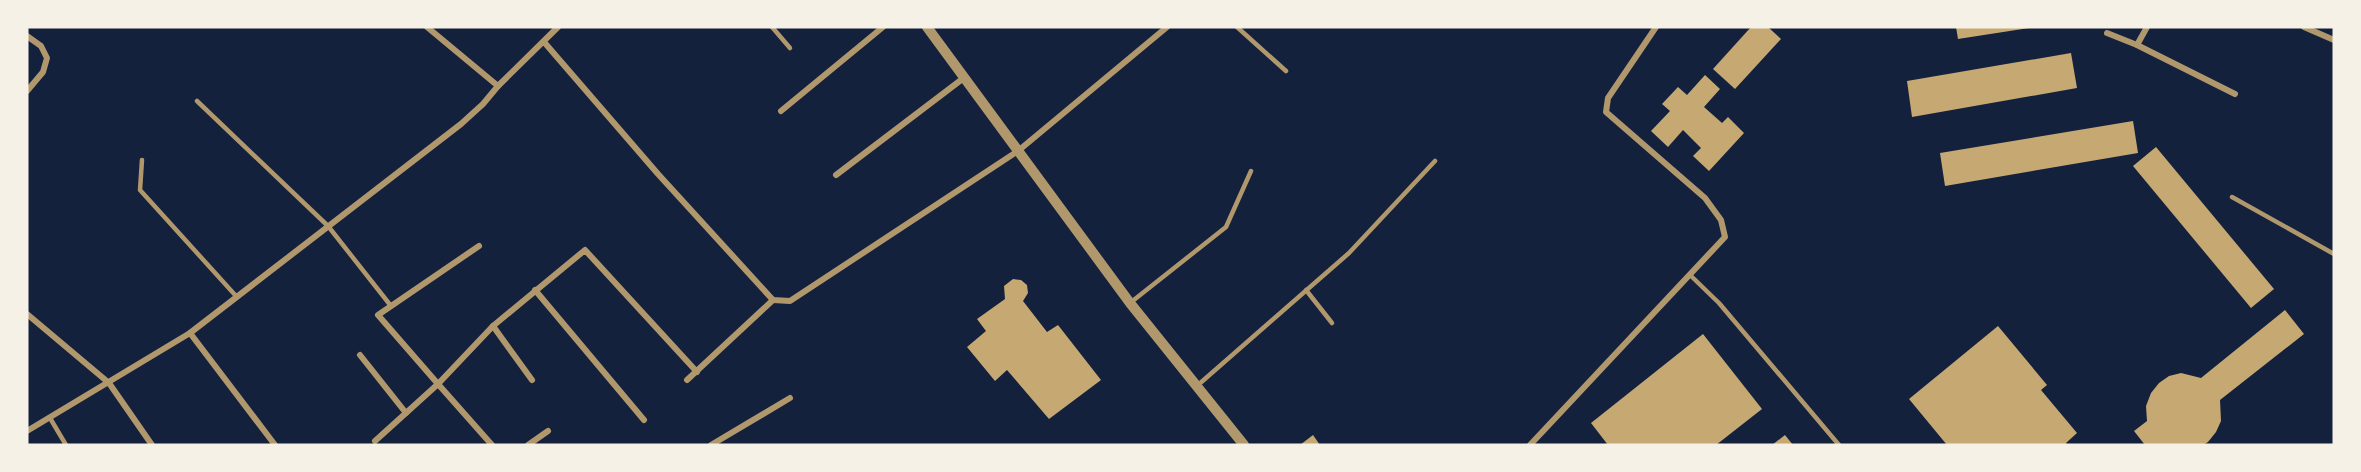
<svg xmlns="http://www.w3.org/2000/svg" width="2361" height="472" font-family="Arial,sans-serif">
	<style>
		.building { fill: #c6a872 }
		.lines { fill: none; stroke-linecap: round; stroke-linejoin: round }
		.service { stroke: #b1986c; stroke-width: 4.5 }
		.minor { stroke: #b1986c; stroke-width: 6 }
		.tertiary { stroke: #b1986c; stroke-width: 10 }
	</style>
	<rect width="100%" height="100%" fill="#14213d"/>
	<!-- building -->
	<g class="building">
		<polygon points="1751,27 1768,27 1781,39 1735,89 1713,69"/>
		<polygon points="1956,27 2029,27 2029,28 1958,39"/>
		<polygon points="2071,53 2077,88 1912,117 1907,81"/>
		<polygon points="1705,75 1720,89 1704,107 1722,123 1728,117 1744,133 1709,171 1693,156 1701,148 1683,130 1668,147 1651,131 1670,111 1662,104 1678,87 1687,95"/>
		<polygon points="2133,121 2138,153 1945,186 1940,153"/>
		<polygon points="2156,147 2274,289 2251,308 2133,166"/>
		<polygon points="1013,279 1021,280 1027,285 1028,293 1023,301 1047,332 1058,325 1101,380 1049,419 1007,370 995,381 967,347 986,331 977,319 1005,299 1004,286"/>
		<polygon points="2285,310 2304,334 2220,400 2221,421 2216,432 2208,442 2203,445 2145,445 2134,431 2147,421 2146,406 2151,393 2159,383 2169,376 2181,373 2201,378"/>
		<polygon points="1998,326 2047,385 2041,390 2077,433 2066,443 2067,445 1947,445 1909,399"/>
		<polygon points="1703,334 1762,409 1716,445 1608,445 1591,423"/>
		<polygon points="1313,435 1320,445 1300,445"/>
		<polygon points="1785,435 1793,445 1772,445"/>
	</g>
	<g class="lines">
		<!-- service -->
		<g class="service">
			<polyline points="772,27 790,48"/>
			<polyline points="1237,27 1286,71"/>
			<polyline points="197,101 328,226 391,306"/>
			<polyline points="142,160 140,190 236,296"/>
			<polyline points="2232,197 2334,254"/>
			<polyline points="1690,275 1719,303 1839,445"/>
			<polyline points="1306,290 1332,323"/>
			<polyline points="1130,303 1226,227 1251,171"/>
			<polyline points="1198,385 1349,253 1435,161"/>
			<polyline points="50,418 66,445"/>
		</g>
		<!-- minor -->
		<g class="minor">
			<polyline points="427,27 498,86"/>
			<polyline points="2147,27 2137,45 2235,94"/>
			<polyline points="2304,27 2334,40"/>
			<polyline points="2107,33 2137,45"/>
			<polyline points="27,36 41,46 47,58 43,72 27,91"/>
			<polyline points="544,42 658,174 773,300 790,301 1018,151 1167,27"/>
			<polyline points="781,111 883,27"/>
			<polyline points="836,175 965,77"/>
			<polyline points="535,290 644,420"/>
			<polyline points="27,314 109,383 152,445"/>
			<polyline points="493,326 532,380"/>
			<polyline points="190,333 275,445"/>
			<polyline points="360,355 406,413"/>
			<polyline points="687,380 773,300"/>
			<polyline points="27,431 190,333 461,124 483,104 498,86 558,27"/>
			<polyline points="375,441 438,384 378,315 479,246"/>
			<polyline points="492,445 438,384 493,326 585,250 697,372"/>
			<polyline points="528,445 548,431"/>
			<polyline points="711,445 790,398"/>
			<polyline points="1530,445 1725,237 1721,220 1705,198 1606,112 1608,98 1656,27"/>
		</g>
		<!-- tertiary -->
		<polyline class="tertiary" points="927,27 1130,303 1244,445"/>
	</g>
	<!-- border -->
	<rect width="2361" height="472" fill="none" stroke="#f6f1e7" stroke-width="57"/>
</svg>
